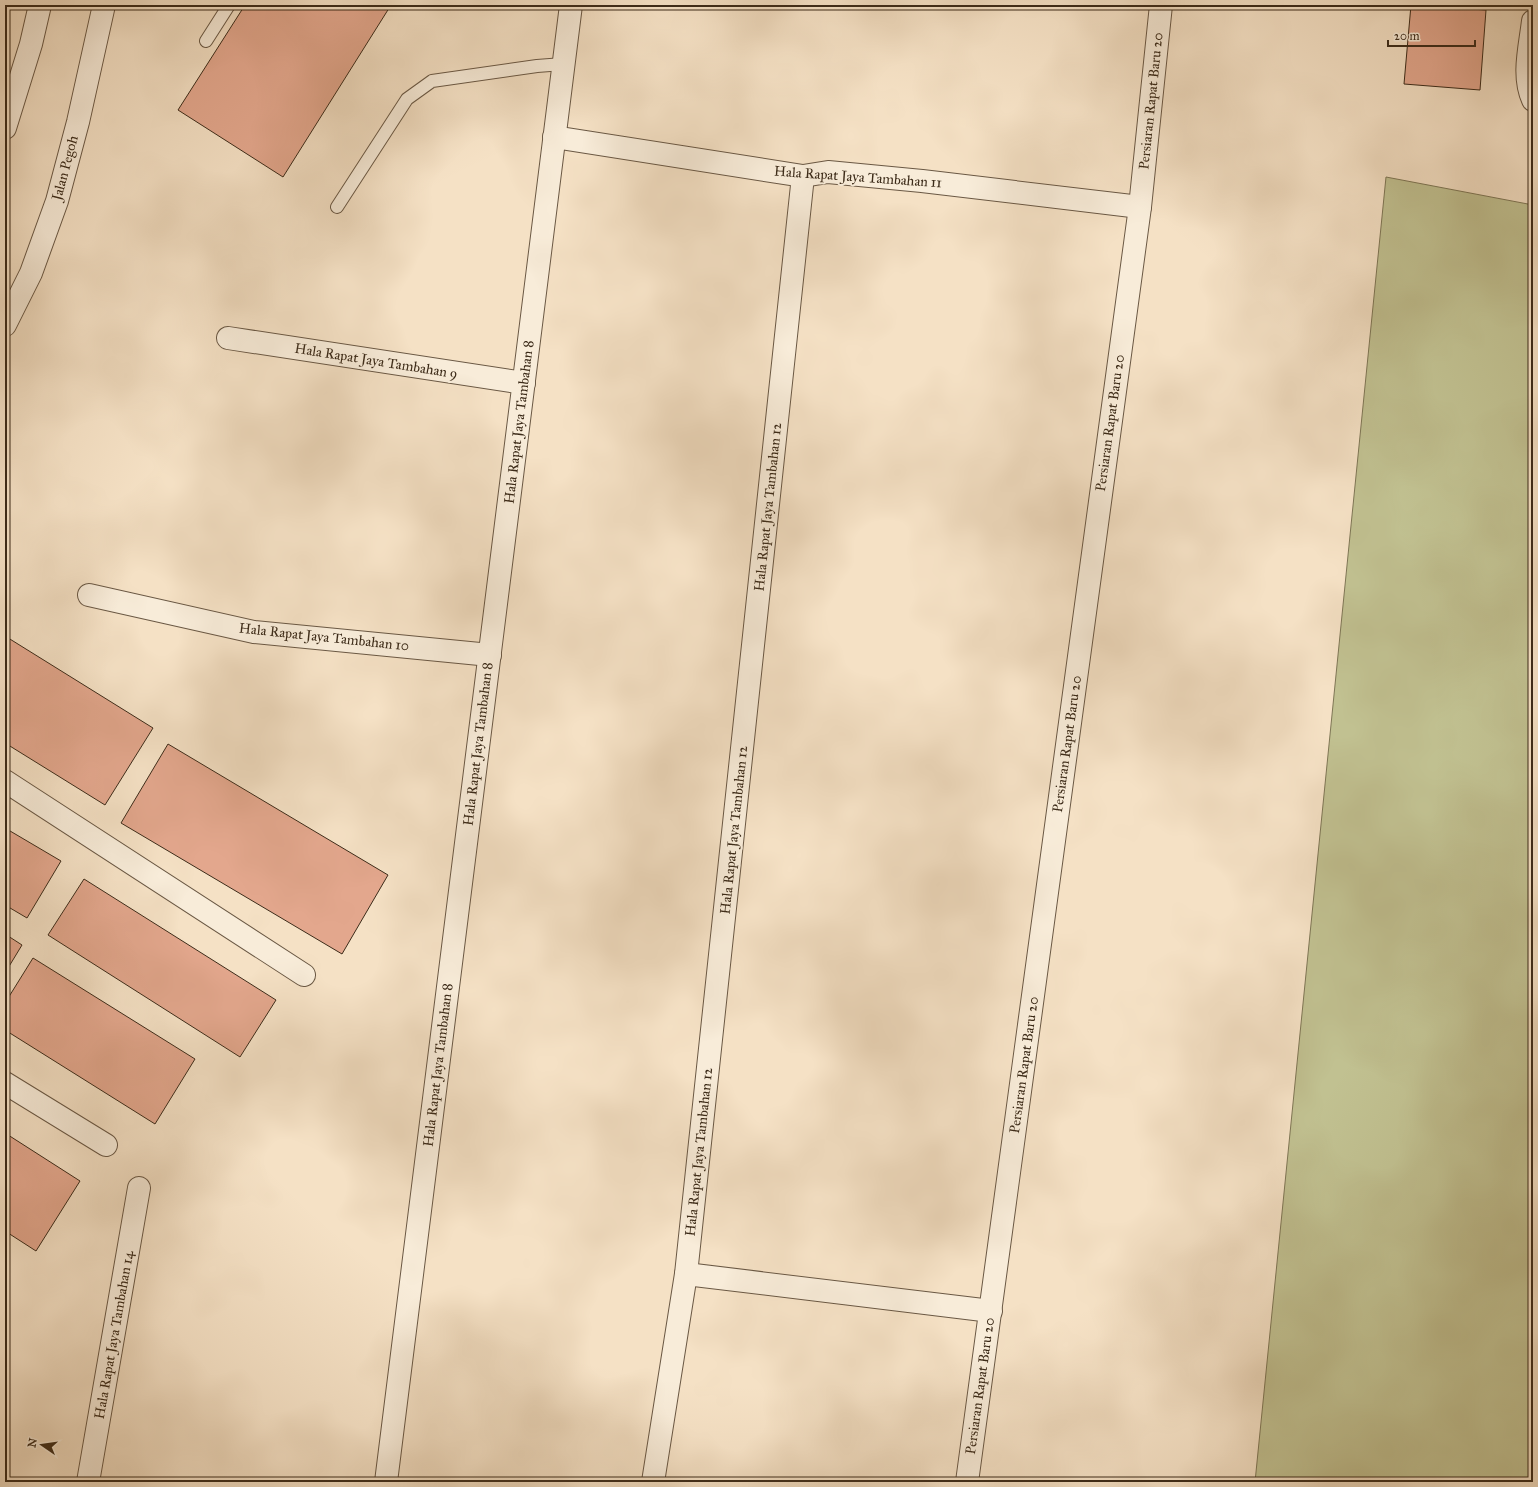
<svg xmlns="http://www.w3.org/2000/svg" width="1538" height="1487" font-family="'IM FELL Great Primer',serif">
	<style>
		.green { fill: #c1c191; stroke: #7e7655 }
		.building { fill: #e3a78d; stroke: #3c2b19 }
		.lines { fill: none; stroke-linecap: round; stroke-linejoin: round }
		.service-casing { stroke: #6a5844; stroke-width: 14 }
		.minor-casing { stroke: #6a5844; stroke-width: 24 }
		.service { stroke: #f8ecd9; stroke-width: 12 }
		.minor { stroke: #f8ecd9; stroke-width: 22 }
		.labels { text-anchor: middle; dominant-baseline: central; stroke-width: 4; stroke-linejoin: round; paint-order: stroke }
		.street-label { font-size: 14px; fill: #3c2b19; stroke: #f8ecd9 }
	</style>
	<rect width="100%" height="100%" fill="#f5e1c5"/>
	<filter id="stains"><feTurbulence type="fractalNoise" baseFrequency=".005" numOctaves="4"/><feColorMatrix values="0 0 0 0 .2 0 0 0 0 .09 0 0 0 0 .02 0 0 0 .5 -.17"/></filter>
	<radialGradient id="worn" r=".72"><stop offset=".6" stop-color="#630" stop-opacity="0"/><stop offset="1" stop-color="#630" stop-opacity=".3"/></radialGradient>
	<!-- green -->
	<polygon class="green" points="1386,177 1533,205 1533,1482 1255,1482"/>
	<!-- building -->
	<g class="building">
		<polygon points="245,5 391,5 283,177 178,110"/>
		<polygon points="1411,5 1486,10 1480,90 1404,84"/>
		<polygon points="5,636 153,728 105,805 5,743"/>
		<polygon points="168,744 388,875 342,954 121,823"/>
		<polygon points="5,828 61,861 27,918 5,905"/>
		<polygon points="84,879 276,1000 240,1057 48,935"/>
		<polygon points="5,934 22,945 5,973"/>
		<polygon points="33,958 195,1059 155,1124 5,1030 5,1003"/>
		<polygon points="5,1133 80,1181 36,1251 5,1231"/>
	</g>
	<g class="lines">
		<defs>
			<g id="service">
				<polyline points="206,41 229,5"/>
				<polyline points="337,207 407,99 432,81 537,66 563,64"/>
			</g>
			<g id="minor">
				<path d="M1533 21C1530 47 1522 76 1533 100"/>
				<polyline points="5,128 31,44 40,5"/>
				<polyline points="554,137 803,176 828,172 922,181 1140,207"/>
				<polyline points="5,325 31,273 57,201 78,122 104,5"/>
				<polyline points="228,338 524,383"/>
				<polyline points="89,595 254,632 490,655"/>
				<polyline points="5,781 304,975"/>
				<polyline points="5,1083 106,1145"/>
				<polyline points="686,1274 991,1311"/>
				<polyline points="88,1482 139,1188"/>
				<polyline points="386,1482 571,5"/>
				<polyline points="653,1482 686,1274 803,176"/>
				<polyline points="967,1482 1140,207 1161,5"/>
			</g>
		</defs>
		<!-- service casing -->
		<use href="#service" class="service-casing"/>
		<!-- minor casing -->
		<use href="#minor" class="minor-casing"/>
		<!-- service -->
		<use href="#service" class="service"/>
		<!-- minor -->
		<use href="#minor" class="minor"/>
	</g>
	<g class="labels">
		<!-- street labels -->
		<g class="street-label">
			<text transform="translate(1151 101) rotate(-84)">Persiaran Rapat Baru 20</text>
			<text transform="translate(65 168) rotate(-75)">Jalan Pegoh</text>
			<text transform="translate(858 177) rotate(4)">Hala Rapat Jaya Tambahan 11</text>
			<text transform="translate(376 361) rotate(9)">Hala Rapat Jaya Tambahan 9</text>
			<text transform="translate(519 422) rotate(-83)">Hala Rapat Jaya Tambahan 8</text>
			<text transform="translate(1110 423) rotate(-82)">Persiaran Rapat Baru 20</text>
			<text transform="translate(768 507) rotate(-84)">Hala Rapat Jaya Tambahan 12</text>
			<text transform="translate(324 637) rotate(6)">Hala Rapat Jaya Tambahan 10</text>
			<text transform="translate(478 744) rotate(-83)">Hala Rapat Jaya Tambahan 8</text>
			<text transform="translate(1067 744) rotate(-82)">Persiaran Rapat Baru 20</text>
			<text transform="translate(734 830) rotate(-84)">Hala Rapat Jaya Tambahan 12</text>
			<text transform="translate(438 1065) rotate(-83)">Hala Rapat Jaya Tambahan 8</text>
			<text transform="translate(1024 1065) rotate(-82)">Persiaran Rapat Baru 20</text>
			<text transform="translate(699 1152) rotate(-84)">Hala Rapat Jaya Tambahan 12</text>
			<text transform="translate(114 1335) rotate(-80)">Hala Rapat Jaya Tambahan 14</text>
			<text transform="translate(980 1386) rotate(-82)">Persiaran Rapat Baru 20</text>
		</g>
	</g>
	<!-- margin -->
	<rect width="1538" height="1487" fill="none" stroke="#f5e1c5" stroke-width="20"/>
	<rect x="6" y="6" width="1526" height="1475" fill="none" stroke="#3c2b19" stroke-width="2"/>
	<rect x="10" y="10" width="1518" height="1467" fill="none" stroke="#3c2b19"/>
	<!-- north arrow -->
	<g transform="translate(42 1445) rotate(283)" stroke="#f8ecd9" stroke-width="3" paint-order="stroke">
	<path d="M0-3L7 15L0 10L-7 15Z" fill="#3c2b19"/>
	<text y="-6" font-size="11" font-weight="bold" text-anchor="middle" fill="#3c2b19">N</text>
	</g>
	<!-- scale -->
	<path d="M1388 40v6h87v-6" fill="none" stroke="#3c2b19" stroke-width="2"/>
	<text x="1394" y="40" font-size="12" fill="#3c2b19" stroke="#f8ecd9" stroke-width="3" paint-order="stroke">20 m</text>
	<rect width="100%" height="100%" filter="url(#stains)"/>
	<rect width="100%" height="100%" fill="url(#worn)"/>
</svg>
